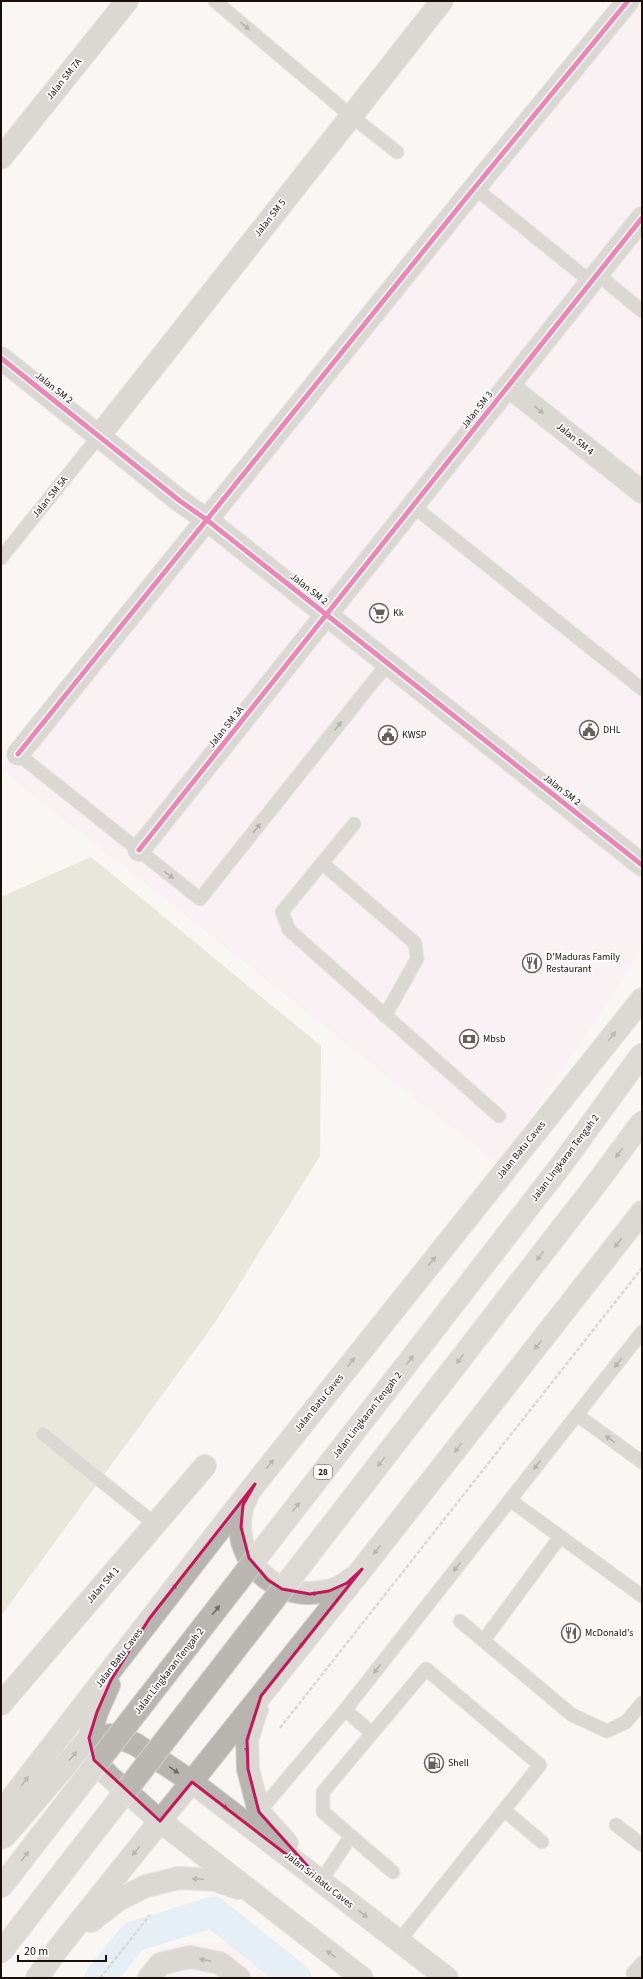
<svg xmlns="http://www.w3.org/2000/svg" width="643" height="1979" font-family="'Source Sans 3',sans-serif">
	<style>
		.commercial { fill: #f8ecf4 }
		.forest { fill: #d2d4be }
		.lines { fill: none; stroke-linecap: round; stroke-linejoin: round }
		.canal { stroke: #cee7f9; stroke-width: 31 }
		.service-casing { stroke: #d4d0cf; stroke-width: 15 }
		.minor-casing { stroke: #d4d0cf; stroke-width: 24 }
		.primary-casing { stroke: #d4d0cf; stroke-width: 24 }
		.path { stroke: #b8b4b1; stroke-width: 2.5; stroke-dasharray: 4 2; stroke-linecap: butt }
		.service { stroke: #b5b2ad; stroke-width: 13 }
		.minor { stroke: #b5b2ad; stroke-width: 22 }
		.primary { stroke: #b8b4b0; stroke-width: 22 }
		.trunk-bridge-casing { stroke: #d4d0cf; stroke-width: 24; stroke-linecap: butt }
		.trunk-bridge { stroke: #bab7b2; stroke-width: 22 }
		.cycleway-casing { stroke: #fff; stroke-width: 8 }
		.cycleway { stroke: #d6006c; stroke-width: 5 }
		.oneway { fill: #68605c }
		.oneway2 { fill: #716965 }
		.oneway3 { fill: #726b66 }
		.marked { fill: none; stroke: #c2185b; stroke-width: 3; stroke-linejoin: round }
		.labels { text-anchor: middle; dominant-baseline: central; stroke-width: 3.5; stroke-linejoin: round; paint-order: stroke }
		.shield { fill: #fff; stroke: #5f5654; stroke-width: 1 }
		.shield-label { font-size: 9px; font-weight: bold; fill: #1a0e0a }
		.street-label { font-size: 10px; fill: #1a0e0a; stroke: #fff }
		.poi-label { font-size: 10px; fill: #1a0e0a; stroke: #fff; text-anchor: start }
	</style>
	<rect width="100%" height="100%" fill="#f9f5f3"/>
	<!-- commercial -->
	<g class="commercial">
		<polygon points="642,1 642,945 621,981 499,1165 1,769 18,754"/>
		<polygon points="193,1941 228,1943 274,1978 134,1978 156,1951"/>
	</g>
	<!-- forest -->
	<polygon class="forest" points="91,857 321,1046 320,1156 216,1321 1,1616 1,897"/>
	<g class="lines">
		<!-- canal -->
		<polyline class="canal" points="100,1978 133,1937 213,1912 296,1978"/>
		<defs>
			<g id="service">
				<polyline points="215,1 350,115 397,152"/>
				<polyline points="475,188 591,282"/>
				<polyline points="597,274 642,311"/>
				<polyline points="413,506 642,689"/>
				<polyline points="1,558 99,436"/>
				<polyline points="18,754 200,899 388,663"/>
				<polyline points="354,824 282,912 289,930 499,1116"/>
				<polyline points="322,863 415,943 417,959 385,1016"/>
				<polyline points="577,1415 642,1462"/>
				<polyline points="43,1434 156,1525"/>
				<polyline points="510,1500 642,1596"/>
				<polyline points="460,1621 572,1715 607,1731 626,1722 642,1703"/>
				<polyline points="484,1640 560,1537"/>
				<polyline points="345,1710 372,1733"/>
				<polyline points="504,1810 542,1842"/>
				<polyline points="259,1812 345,1710 642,1332"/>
				<polyline points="616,1825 642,1845"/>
				<polyline points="393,1872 323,1812 323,1792 426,1669 540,1765 399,1941"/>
				<polyline points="321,1881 351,1836"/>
				<polyline points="639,1978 633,1973 642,1963"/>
			</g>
			<g id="minor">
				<polyline points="1,158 127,1"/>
				<polyline points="1,358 180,501 207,520 642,865"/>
				<polyline points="508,386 642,492"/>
				<polyline points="99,436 442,1"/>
				<polyline points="18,754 467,197 628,1"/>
				<polyline points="139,850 642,218"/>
				<polyline points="1,1704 205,1466"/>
				<polyline points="149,1978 160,1964 190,1957 220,1963 239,1978"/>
			</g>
			<g id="primary">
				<path d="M247 1497C222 1546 268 1601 320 1592 331 1591 342 1587 351 1579"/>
				<polyline points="257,1709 247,1740 248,1769 259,1812 287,1843"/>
				<polyline points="89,1738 112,1735 135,1744 192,1782 447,1978"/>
				<polyline points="91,1747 94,1760 109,1776 160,1821 362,1978"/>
				<polyline points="1,1812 255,1484 642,999"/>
				<polyline points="1,1838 5,1836 89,1738 97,1712 109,1685"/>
				<polyline points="91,1921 118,1900 146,1886 179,1878 215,1880 238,1888"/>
				<polyline points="37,1978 60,1946 362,1569 642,1212"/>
			</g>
		</defs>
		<!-- service casing -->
		<use href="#service" class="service-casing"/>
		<!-- minor casing -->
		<use href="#minor" class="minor-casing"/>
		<!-- primary casing -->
		<use href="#primary" class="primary-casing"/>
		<!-- path -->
		<g class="path">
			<polyline points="280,1728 642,1268"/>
			<polyline points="100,1978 150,1915"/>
		</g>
		<!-- service -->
		<use href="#service" class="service"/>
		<!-- minor -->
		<use href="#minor" class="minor"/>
		<!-- primary -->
		<use href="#primary" class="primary"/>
		<defs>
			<g id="trunk-bridge">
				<polyline points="1,1887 562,1164 642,1054"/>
				<polyline points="1,1952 593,1188 642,1122"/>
			</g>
		</defs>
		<!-- trunk-bridge casing -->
		<use href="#trunk-bridge" class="trunk-bridge-casing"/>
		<!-- trunk-bridge -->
		<use href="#trunk-bridge" class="trunk-bridge"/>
		<defs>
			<g id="cycleway">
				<polyline points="1,358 180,501 207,520 642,865"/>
				<polyline points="18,754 467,197 628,1"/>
				<polyline points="139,850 642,218"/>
			</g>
		</defs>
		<!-- cycleway casing -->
		<use href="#cycleway" class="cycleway-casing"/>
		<!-- cycleway -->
		<use href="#cycleway" class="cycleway"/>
	</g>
	<!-- one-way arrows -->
	<defs><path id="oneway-solid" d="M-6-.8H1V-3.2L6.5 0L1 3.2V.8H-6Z"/></defs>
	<g class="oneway">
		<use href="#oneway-solid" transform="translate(245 26) rotate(40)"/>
		<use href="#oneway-solid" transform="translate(539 410) rotate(39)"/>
		<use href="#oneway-solid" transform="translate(338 726) rotate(-52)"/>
		<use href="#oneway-solid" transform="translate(257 828) rotate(-52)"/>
		<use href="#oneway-solid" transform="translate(169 875) rotate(38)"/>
		<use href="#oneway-solid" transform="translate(618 1363) rotate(128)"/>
		<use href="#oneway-solid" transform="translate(610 1439) rotate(-144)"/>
		<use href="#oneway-solid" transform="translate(537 1465) rotate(128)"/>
		<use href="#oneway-solid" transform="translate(457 1567) rotate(128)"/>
		<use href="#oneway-solid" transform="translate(377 1669) rotate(128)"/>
		<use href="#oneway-solid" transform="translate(205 1960) rotate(-168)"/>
	</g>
	<g class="oneway2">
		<use href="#oneway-solid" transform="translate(612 1036) rotate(-51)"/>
		<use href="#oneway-solid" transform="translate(618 1243) rotate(128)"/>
		<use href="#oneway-solid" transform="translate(432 1261) rotate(-51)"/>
		<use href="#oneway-solid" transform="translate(538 1345) rotate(128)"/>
		<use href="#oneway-solid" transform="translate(351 1362) rotate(-51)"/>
		<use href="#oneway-solid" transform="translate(458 1448) rotate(128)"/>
		<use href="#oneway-solid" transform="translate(270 1464) rotate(-51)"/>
		<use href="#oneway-solid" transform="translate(377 1550) rotate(128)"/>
		<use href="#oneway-solid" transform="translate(173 1588) rotate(-52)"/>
		<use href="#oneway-solid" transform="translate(316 1593) rotate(171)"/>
		<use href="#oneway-solid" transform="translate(303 1644) rotate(129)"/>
		<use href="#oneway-solid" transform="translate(247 1747) rotate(88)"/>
		<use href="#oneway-solid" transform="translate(73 1756) rotate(-49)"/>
		<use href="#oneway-solid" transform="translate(174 1770) rotate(34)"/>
		<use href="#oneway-solid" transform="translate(25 1781) rotate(-53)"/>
		<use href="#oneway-solid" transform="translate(223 1806) rotate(38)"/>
		<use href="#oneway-solid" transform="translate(136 1851) rotate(129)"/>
		<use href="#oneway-solid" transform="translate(198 1879) rotate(-178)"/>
		<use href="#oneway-solid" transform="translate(363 1914) rotate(38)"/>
		<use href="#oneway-solid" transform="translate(331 1954) rotate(-143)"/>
	</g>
	<g class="oneway3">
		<use href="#oneway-solid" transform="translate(619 1153) rotate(126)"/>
		<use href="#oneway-solid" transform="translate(540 1256) rotate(128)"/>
		<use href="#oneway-solid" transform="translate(460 1359) rotate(128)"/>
		<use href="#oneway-solid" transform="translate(410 1360) rotate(-52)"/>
		<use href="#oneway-solid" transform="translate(381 1462) rotate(128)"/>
		<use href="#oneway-solid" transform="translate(296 1507) rotate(-52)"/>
		<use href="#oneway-solid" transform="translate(216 1610) rotate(-52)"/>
		<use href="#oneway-solid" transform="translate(25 1856) rotate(-52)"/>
	</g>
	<!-- marked area -->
	<path d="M0 0H643V1979H0ZM255 1484 243 1505 241 1527 249 1558 268 1580 282 1589 310 1594 329 1591 347 1583 362 1569 261 1696 247 1740 248 1769 259 1812 321 1881 192 1782 160 1821 94 1760 89 1738 97 1712 111 1680 149 1619Z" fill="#f9f5f3" fill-opacity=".55" fill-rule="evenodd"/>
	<path class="marked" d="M255 1484 243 1505 241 1527 249 1558 268 1580 282 1589 310 1594 329 1591 347 1583 362 1569 261 1696 247 1740 248 1769 259 1812 321 1881 192 1782 160 1821 94 1760 89 1738 97 1712 111 1680 149 1619Z"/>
	<!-- icons -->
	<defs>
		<symbol id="supermarket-ring" viewBox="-11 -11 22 22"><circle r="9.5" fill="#fff" stroke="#685f5c" stroke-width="1.5"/><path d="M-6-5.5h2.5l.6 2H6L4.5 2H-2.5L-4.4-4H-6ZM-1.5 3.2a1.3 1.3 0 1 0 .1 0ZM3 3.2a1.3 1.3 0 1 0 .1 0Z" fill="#685f5c"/></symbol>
		<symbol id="civic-ring" viewBox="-11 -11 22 22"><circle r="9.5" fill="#fff" stroke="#685f5c" stroke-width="1.5"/><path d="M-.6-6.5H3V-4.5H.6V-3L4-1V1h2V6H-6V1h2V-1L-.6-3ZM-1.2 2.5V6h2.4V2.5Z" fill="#685f5c"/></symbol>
		<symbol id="restaurant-ring" viewBox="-11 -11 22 22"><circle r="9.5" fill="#fff" stroke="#685f5c" stroke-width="1.5"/><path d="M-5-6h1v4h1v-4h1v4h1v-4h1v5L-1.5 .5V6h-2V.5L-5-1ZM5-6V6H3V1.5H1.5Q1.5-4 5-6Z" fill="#685f5c"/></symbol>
		<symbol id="bank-ring" viewBox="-11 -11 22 22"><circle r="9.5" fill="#fff" stroke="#685f5c" stroke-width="1.5"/><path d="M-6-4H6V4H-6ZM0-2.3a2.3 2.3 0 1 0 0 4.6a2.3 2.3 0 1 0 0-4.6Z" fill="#685f5c"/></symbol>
		<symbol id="fuel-ring" viewBox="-11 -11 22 22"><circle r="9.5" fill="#fff" stroke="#685f5c" stroke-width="1.5"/><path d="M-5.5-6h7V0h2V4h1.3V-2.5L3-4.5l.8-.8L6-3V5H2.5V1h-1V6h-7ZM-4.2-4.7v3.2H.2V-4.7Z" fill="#685f5c"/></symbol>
	</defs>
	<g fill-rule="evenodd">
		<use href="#supermarket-ring" x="368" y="602" width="22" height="22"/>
		<use href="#civic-ring" x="578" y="719" width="22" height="22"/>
		<use href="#civic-ring" x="377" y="724" width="22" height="22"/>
		<use href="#restaurant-ring" x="521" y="952" width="22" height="22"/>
		<use href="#bank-ring" x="458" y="1028" width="22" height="22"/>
		<use href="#restaurant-ring" x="560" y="1622" width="22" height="22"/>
		<use href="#fuel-ring" x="423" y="1752" width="22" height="22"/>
	</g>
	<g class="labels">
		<!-- shield labels -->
		<rect class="shield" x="314" y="1465" width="18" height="14" rx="3"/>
		<g class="shield-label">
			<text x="323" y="1472">28</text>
		</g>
		<!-- street labels -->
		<g class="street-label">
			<text transform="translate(64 79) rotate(-51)">Jalan SM 7A</text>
			<text transform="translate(270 218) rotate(-52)">Jalan SM 5</text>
			<text transform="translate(54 388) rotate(38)">Jalan SM 2</text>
			<text transform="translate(477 410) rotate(-52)">Jalan SM 3</text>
			<text transform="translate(575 439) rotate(39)">Jalan SM 4</text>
			<text transform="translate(50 497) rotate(-51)">Jalan SM 5A</text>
			<text transform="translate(309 589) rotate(38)">Jalan SM 2</text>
			<text transform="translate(226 727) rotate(-51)">Jalan SM 3A</text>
			<text transform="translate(562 790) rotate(38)">Jalan SM 2</text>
			<text transform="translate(521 1150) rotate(-51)">Jalan Batu Caves</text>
			<text transform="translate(565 1158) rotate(-53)">Jalan Lingkaran Tengah 2</text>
			<text transform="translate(319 1403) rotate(-51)">Jalan Batu Caves</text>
			<text transform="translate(367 1415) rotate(-52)">Jalan Lingkaran Tengah 2</text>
			<text transform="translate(103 1585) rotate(-49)">Jalan SM 1</text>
			<text transform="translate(119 1658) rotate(-53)">Jalan Batu Caves</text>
			<text transform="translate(169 1671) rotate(-52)">Jalan Lingkaran Tengah 2</text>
			<text transform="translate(319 1880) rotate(38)">Jalan Sri Batu Caves</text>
		</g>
		<!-- poi labels -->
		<g class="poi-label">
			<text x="393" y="613">Kk</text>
			<text x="603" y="730">DHL</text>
			<text x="402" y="735">KWSP</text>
			<text x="546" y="957">D'Maduras Family<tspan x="546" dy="12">Restaurant</tspan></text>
			<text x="483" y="1039">Mbsb</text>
			<text x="585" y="1633">McDonald's</text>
			<text x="448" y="1763">Shell</text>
		</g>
	</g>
	<!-- border -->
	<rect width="643" height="1979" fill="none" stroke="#1a0e0a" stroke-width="4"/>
	<!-- scale -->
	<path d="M18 1955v6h88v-6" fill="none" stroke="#1a0e0a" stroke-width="2"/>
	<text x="24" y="1955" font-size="12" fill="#1a0e0a" stroke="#ffffff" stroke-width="3" paint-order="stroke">20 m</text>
</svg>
